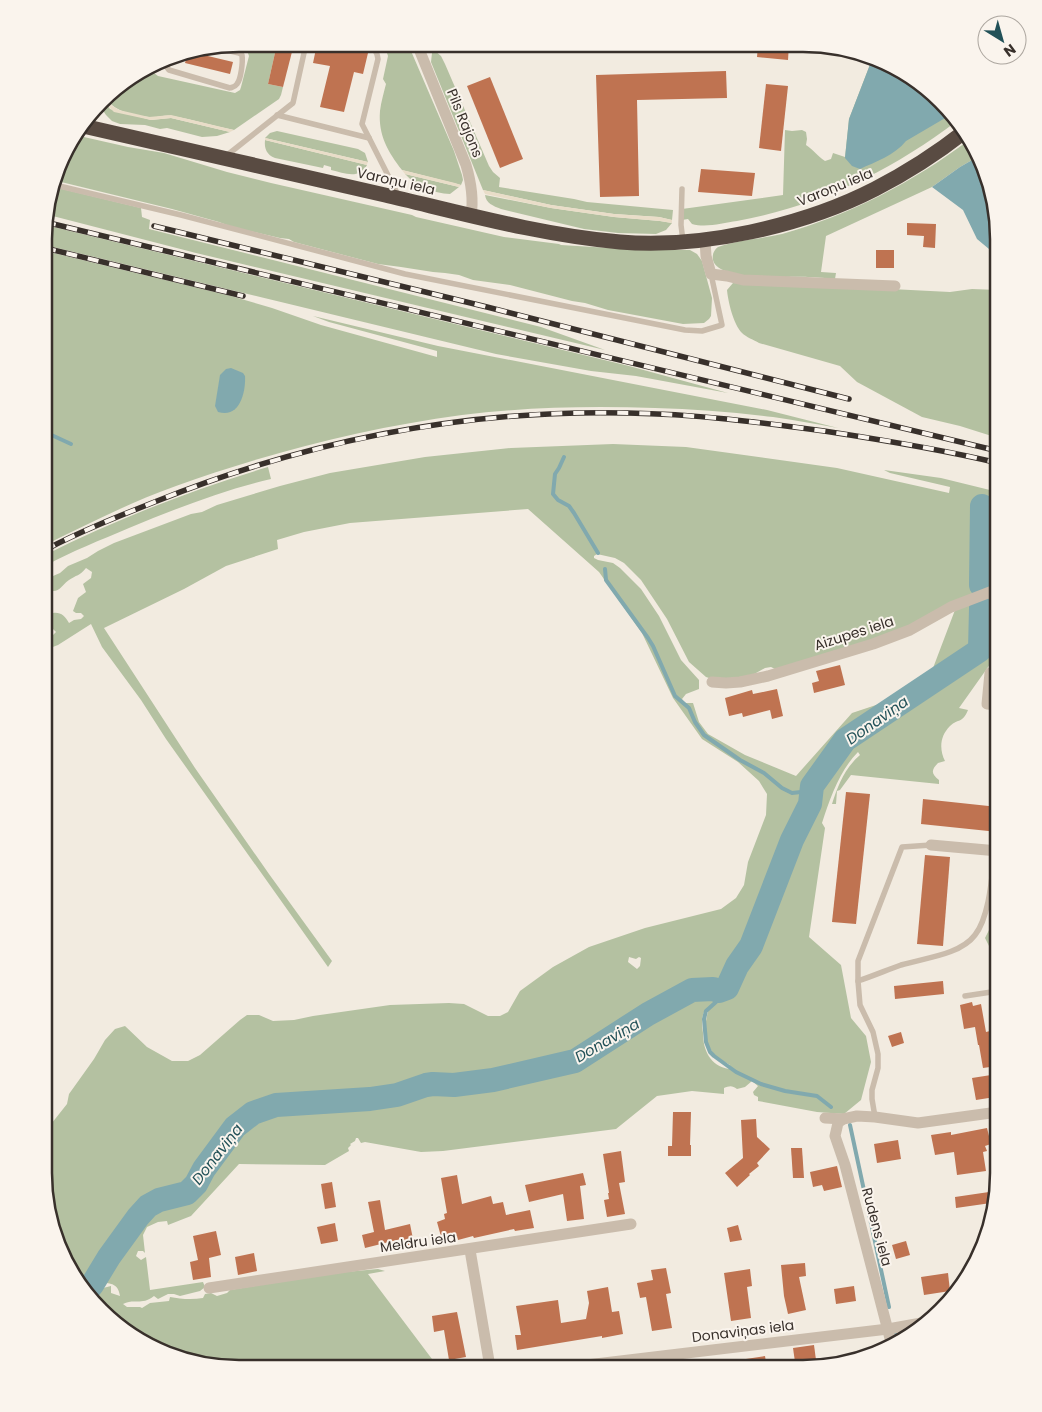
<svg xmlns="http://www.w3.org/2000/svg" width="1042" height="1412" font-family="Poppins,sans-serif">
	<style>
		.green { fill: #b4c1a1; fill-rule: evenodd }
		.plaza { fill: #e9ddc8 }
		.water { fill: #81a9ae }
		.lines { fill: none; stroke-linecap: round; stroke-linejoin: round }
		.stream { stroke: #81a9ae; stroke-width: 4 }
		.river { stroke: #81a9ae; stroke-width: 24 }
		.building { fill: #bf7351 }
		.lane { stroke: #cabcac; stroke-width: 5.5 }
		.street { stroke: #cabcac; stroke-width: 11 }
		.highway { stroke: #594b42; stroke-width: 15 }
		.rail-casing { stroke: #38302b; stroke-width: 5.5 }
		.rail { stroke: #faf4ed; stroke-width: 4; stroke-dasharray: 11; stroke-linecap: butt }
		.labels { text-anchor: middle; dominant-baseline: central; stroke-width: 4; stroke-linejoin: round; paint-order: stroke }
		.street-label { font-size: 14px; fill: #38302b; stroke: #faf4ed }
		.water-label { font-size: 15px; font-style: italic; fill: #225158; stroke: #faf4ed }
		.rim { fill: none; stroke: #38302b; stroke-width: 2.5 }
	</style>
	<rect width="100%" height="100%" fill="#f2ebe0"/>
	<!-- green -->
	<g class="green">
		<path d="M239 44H277L268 84 283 87 281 95 279 99 234 130C214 126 194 120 173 116 165 114 158 118 150 117 137 116 110 111 107 97L111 92 153 68 154 73 158 76 235 93 240 90 241 87 249 56 246 48Z"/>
		<path d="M384 44H408L454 151 462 175 463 180 461 185 402 170C388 152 378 135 380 111 381 102 384 92 386 84L383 79 388 56Z"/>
		<polygon points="434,50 441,56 445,64 489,166 493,172 500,178 499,187 574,199 587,202 673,210 672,220 659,217 614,214 551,205 483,190 431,62 432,53"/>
		<path d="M871 62 911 77 950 111 957 121C891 171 819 206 737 221 723 223 706 228 692 224L688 219 682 220V209L783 195 785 130 792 131 802 130 806 132 807 139 806 145C814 150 817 156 825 161L831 159 833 153 845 157 849 119Z"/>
		<polygon points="104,100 110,109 151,120 171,118 230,132 217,136 202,137 167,128 160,129 145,125 120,124 112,121 106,115 100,106"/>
		<polygon points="277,131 358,149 365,153 368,162 265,138 270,133"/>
		<polygon points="75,135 128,147 164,153 227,172 271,183 412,215 416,217 504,237 559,244 561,245 626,249 690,250 697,254 702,261 712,298 711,316 709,319 704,323 683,324 608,310 585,303 572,301 510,285 473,280 459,275 445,273 433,272 401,267 378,264 294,242 289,239 280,238 232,227 219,222 172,209 57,181 70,142"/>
		<path d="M265 140 367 165C359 180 344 173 331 170V167L324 165 323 168 275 158C267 155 264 149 265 140Z"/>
		<path d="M969 140 978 153 979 156 960 167 932 187 826 236 821 272 836 273 835 279C826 278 817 277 808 277 790 276 718 282 713 260 712 254 714 250 718 247 738 240 761 239 782 234 850 215 913 182 969 140Z"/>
		<path d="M405 174 459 187 450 194C433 193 417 187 405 174Z"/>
		<polygon points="54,187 141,208 142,217 150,220 149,229 541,327 605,350 196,253 45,214"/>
		<path d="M485 195 551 208 614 217 660 221 672 223 666 230 656 234 618 233 584 229 501 209C493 206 486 203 485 195Z"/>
		<polygon points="45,225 629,366 728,393 636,376 591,371 496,354 45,245"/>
		<path d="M45 251 231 296 272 308 321 325 437 357V351L329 322 313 316 438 346 767 410 838 428C816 424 795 420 773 417 734 412 694 409 655 408 590 406 526 407 462 415 365 428 268 453 176 486 131 502 88 524 45 545Z"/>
		<path d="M733 283 891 289 950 292 972 289 998 290V394C993 407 990 411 995 425L998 426V438L960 426 922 417 857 382 840 366 759 343C754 340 746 337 742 333 733 324 728 301 727 290Z"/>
		<path d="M613 444 686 447 837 468 949 493 950 487 890 473 884 470 941 478 998 492V586L881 638 775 669 771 667 765 668 749 677 712 679 706 677 689 662 667 619 641 580 624 563 615 558 597 554 594 556V558L598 560 613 563 620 568 641 589 659 616 681 660 699 680V689L686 694 682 699 685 703H693L699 722 708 734 745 755 796 776 852 713 897 698 930 676 955 610 998 593V653L959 708 968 710C962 724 959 718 950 726 940 736 939 749 945 761L938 763C931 770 931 774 939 780V784L851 775 840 790 837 791 836 804H832C838 785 845 768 860 755L858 752C840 770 830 798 822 823L825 828 809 937 841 965 851 1018 866 1036 871 1062 861 1100 844 1114 817 1112 758 1101V1097L754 1095 753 1092 758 1086 752 1081 745 1087 737 1089C732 1085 729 1086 724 1088V1094L692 1091 657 1096 616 1129 443 1151 421 1152 365 1142 361 1143 358 1138H356L355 1141 350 1144 351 1145 348 1148 349 1151 325 1165 239 1164 191 1216 168 1225 167 1221 158 1222 147 1227 143 1235 145 1253 143 1251H138L136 1256 141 1260 146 1257 150 1290 203 1282 205 1287 200 1291 180 1296 174 1294H168L158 1299 154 1296C141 1306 134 1298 123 1304L127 1307H140L142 1308 150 1303 169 1301 170 1297C180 1299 192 1300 203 1298L205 1294 211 1293 217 1296 227 1293 230 1290 334 1273 378 1269 385 1271 368 1274 438 1367H275L252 1359 206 1360V1363L131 1335 93 1302 64 1259 44 1172V1133L67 1104 69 1094 94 1059 105 1040 115 1029 125 1026 147 1047 172 1061H188L200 1055 240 1020 247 1015H259L273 1021 294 1020 313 1016 390 1005 449 1003 464 1004 488 1016H500L508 1012 520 991 553 967 589 947 645 928 721 909 736 898 744 885 748 862 766 815 767 794 759 781 738 762 702 739 673 698 642 633 599 572 528 509 350 523 304 532 277 540 278 549 226 566 184 589 104 628 195 768 269 874 332 961 328 967 166 739 141 700 102 647 91 624 58 645 45 650V633L53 635 56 632 52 628 51 620 53 613C61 612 65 616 69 623L74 620 81 619 84 616 81 613H76L73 611 78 598 86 592 83 584 91 578 92 572 86 568C80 576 76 575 69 580 58 588 62 593 45 590V582L46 579 60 573 68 566 87 558 98 551 114 543 191 514 202 512 217 505 280 486 330 473 425 457 511 448ZM759 915H765L756 942 741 963 730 985H728L735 962 749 944ZM629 957 636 959 639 957 641 958 640 966 637 969 628 962ZM704 1012H708C704 1024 705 1043 713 1053 717 1058 725 1062 730 1065L729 1069C710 1066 703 1050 703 1033 702 1026 701 1019 704 1012ZM604 1044 605 1046V1052C601 1056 593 1060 591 1052ZM97 1283C109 1283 118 1282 120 1296L111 1293V1286L99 1289Z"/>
		<path d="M268 467 271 479C223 490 175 509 129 528 101 540 72 551 45 566V555C117 519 191 490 268 467Z"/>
		<polygon points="998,888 998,948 989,946 985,938 991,926 996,910"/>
	</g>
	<!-- plaza -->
	<g class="plaza">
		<polygon points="107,97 111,105 119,110 149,117 171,115 234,130 230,132 171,118 151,120 114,112 105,103 104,100"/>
		<polygon points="265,138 368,162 367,164 367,165 265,140"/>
		<polygon points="402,170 455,183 461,185 459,187 405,174"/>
		<polygon points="483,190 551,205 614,214 659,217 672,220 672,223 660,221 614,217 551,208 485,194"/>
	</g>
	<!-- water -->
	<g class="water">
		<path d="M871 62 911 77 952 114 906 141C895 155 875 162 860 169L852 166 845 158 849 119Z"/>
		<polygon points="979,156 998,240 998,279 995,280 995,254 977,239 963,210 932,187 960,167"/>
		<path d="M231 368 243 373 245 376C246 391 240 419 218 412L215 406 220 375 226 369Z"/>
	</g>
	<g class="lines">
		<!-- stream -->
		<g class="stream">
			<polyline points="45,432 71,444"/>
			<polyline points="564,457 559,468 555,474 553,494 558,500 569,506 574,513 598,553"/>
			<polyline points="605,569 606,580 648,638 653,646 675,696 689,708 695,722 704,735 740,760 764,773 782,788 792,793 801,792 811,794"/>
			<polyline points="719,991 716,1002 706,1011 704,1019 706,1042 710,1052 714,1056 736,1072 761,1084 785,1091 817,1096 831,1107"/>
			<polyline points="850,1125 889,1307"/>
			<polyline points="895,1330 898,1342"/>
		</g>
		<!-- river -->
		<g class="river">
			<polyline points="981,585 982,506"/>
			<polyline points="86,1292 92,1285 109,1257 138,1217 148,1206 159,1200 187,1193 196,1184 204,1169 235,1127 253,1113 276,1105 370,1099 397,1095 426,1085 433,1084 454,1085 493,1080 575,1061 648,1014 692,990 713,989 719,991 727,988 737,966 751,946 792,840 810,804 812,786 845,740 980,650 981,608"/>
		</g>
	</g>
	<!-- building -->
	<g class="building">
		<polygon points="277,44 294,44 283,87 268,84"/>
		<polygon points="317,44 328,44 368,53 363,74 354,72 344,112 320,107 330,66 313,63"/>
		<polygon points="758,45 789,45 788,60 757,57"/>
		<polygon points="188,52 191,52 233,62 230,74 185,63"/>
		<polygon points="726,71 727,98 637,100 639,196 600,197 596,75"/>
		<polygon points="490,77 523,159 500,168 467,86"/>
		<polygon points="766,84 788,86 781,151 759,148"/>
		<polygon points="701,169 755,173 752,196 698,192"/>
		<polygon points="907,223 936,224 935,248 923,247 924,236 907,235"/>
		<rect x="876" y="250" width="18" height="18"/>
		<polygon points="840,665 845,685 814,693 812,683 819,681 816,671"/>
		<polygon points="777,689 783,716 772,719 770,710 743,717 742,713 729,716 725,698 752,690 753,694"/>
		<polygon points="846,792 870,794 856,924 832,922"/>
		<polygon points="923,799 998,807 998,832 921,824"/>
		<polygon points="925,855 950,857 943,946 917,944"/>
		<polygon points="943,981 944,994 895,999 894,986"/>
		<polygon points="972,1002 973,1006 981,1004 986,1032 990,1031 993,1052 995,1052 997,1066 983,1068 979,1045 978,1045 975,1027 964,1029 960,1005"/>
		<polygon points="901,1032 904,1043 892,1047 888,1036"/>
		<polygon points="991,1075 995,1097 976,1100 972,1078"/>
		<polygon points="673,1112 691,1112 690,1145 691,1145 691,1156 668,1156 668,1146 672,1146"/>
		<polygon points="756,1119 757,1137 770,1149 757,1163 759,1166 749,1174 750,1175 737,1187 725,1173 743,1158 741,1120"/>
		<polygon points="987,1128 991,1144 985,1146 987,1151 983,1152 986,1171 957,1175 954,1152 935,1155 931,1135 951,1132 951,1135"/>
		<polygon points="898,1140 901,1159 877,1163 874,1144"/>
		<polygon points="791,1148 802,1148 804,1178 793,1178"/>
		<polygon points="621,1151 625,1182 619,1183 625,1214 607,1217 604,1200 609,1199 608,1193 609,1193 603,1154"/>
		<polygon points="837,1166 842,1187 824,1191 822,1185 813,1187 810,1172"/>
		<polygon points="583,1173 586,1185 580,1186 584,1219 567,1221 563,1194 529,1202 525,1185"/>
		<polygon points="457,1175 462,1204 491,1196 493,1204 503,1202 506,1215 530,1210 534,1228 515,1231 514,1229 474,1238 473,1236 458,1240 457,1236 442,1240 437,1222 445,1219 444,1214 447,1213 441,1178"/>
		<polygon points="332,1182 336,1207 325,1209 321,1184"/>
		<polygon points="989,1192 991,1203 956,1208 955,1197"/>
		<polygon points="380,1200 385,1230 410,1224 414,1244 403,1246 401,1239 365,1248 362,1235 374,1232 368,1202"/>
		<polygon points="335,1223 338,1241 321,1244 317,1227"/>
		<polygon points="738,1225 742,1240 730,1242 727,1228"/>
		<polygon points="216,1231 221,1255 209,1258 211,1277 193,1280 190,1262 198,1260 193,1236"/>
		<polygon points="906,1241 910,1255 896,1259 892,1245"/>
		<polygon points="254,1253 257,1271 238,1275 235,1257"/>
		<polygon points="805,1263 806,1276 799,1277 806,1310 788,1314 784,1296 781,1265"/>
		<polygon points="666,1268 671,1293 666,1294 672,1328 652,1331 646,1297 640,1298 637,1283 653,1280 651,1270"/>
		<polygon points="750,1269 752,1286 747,1287 751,1318 731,1321 724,1273"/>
		<polygon points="948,1273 950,1291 924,1295 921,1277"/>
		<polygon points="854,1286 856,1301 836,1304 834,1289"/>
		<polygon points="608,1287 612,1312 619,1311 623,1334 602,1338 602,1336 517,1350 515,1335 521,1335 516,1306 558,1300 561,1323 586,1319 589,1303 587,1291"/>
		<polygon points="457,1312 466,1357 449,1360 444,1330 434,1332 432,1316"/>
		<polygon points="814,1345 816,1360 795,1362 793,1348"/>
		<polygon points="765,1356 767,1368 727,1368 726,1362"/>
	</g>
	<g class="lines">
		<!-- lane -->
		<g class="lane">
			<path d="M366 44C374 46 377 51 378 59L362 124 398 195"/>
			<path d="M163 62 169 70 230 88C233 87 235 87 237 84 241 79 243 62 242 55L239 53 217 48"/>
			<polyline points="277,115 369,138"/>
			<polyline points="226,156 293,103 306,44"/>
			<polyline points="55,185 181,215 405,274 685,330 702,331 722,325 711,274"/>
			<polyline points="682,189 681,225 683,241"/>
			<polyline points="858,981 858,961 902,847 931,845"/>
			<polyline points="965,996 998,991"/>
			<path d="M875 1117 872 1099V1090L878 1068V1054L873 1032 860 1005 858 981C873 976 887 970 901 965 924 958 960 955 975 935 990 916 992 874 995 850"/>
		</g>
		<!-- street -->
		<g class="street">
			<path d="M417 44 466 165C471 182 474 198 471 215"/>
			<polyline points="705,240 706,256 711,274 727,276 743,280 895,286"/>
			<polyline points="990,673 987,704 998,705"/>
			<polyline points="712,682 726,683 740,682 768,676 873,644 910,630 951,607 998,589"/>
			<polyline points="931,845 998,851"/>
			<polyline points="825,1118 843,1119 857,1116 875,1117 918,1123 998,1112"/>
			<polyline points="843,1119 838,1123 835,1136 845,1165 892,1346"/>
			<polyline points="470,1250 490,1367"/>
			<polyline points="209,1288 631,1224"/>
			<polyline points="562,1368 888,1329 927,1322"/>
		</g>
		<!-- highway -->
		<path class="highway" d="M83 126C184 149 284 172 385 195 462 213 540 235 620 242 700 249 803 226 875 189 906 173 936 154 964 132"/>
		<defs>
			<g id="rail">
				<polyline points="45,222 998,451"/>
				<polyline points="154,226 487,307 849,399"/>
				<polyline points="45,248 243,296"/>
				<path d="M45 550C81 531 119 516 157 501 307 441 467 409 628 413 694 414 759 422 824 431 883 440 940 449 998 463"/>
			</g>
		</defs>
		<!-- rail casing -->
		<use href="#rail" class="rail-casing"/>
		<!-- rail -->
		<use href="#rail" class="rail"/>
	</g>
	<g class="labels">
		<!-- street labels -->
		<g class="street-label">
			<text transform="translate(465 123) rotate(68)">Pils Rajons</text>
			<text transform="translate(396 181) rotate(13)">Varoņu iela</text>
			<text transform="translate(835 187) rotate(-22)">Varoņu iela</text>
			<text transform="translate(854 633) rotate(-18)">Aizupes iela</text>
			<text transform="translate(877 1227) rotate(75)">Rudens iela</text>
			<text transform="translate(418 1242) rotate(-8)">Meldru iela</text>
			<text transform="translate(743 1331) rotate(-7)">Donaviņas iela</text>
		</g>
		<!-- water labels -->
		<g class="water-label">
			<text transform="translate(877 720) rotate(-35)">Donaviņa</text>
			<text transform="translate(607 1040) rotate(-30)">Donaviņa</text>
			<text transform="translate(217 1154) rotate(-52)">Donaviņa</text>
		</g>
	</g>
	<!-- crop -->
	<path d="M0 0H1042V1412H0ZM239 52H803A187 187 0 0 1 990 239V1173A187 187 0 0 1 803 1360H239A187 187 0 0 1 52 1173V239A187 187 0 0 1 239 52Z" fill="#faf4ed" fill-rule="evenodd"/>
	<path class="rim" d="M239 52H803A187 187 0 0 1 990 239V1173A187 187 0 0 1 803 1360H239A187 187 0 0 1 52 1173V239A187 187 0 0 1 239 52Z"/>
	<!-- north arrow -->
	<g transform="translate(1002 40) rotate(143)"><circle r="24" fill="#faf4ed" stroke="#aca69f"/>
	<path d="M0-4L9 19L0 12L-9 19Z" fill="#225158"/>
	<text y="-8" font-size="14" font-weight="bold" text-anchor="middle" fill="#38302b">N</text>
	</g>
</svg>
